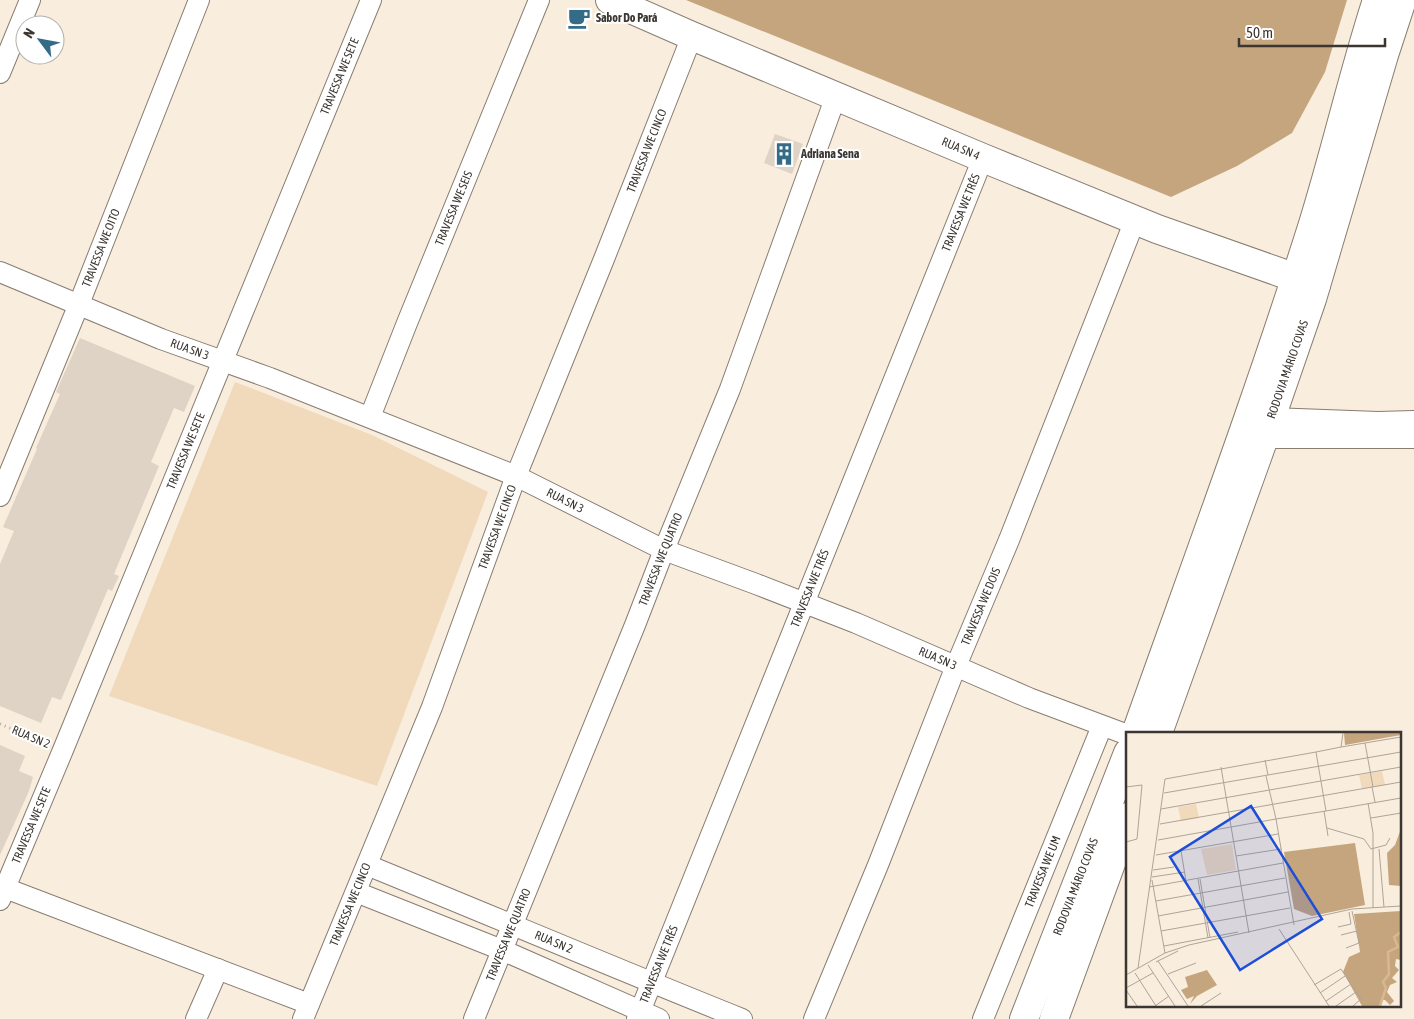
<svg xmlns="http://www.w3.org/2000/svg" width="1414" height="1019" font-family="'Asap Condensed',sans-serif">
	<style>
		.green { fill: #f1d9bb }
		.forest { fill: #c5a57d }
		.building { fill: #dfd3c5 }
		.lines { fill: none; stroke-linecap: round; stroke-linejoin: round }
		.minor-casing { stroke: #887d70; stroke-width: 22 }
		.secondary-casing { stroke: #887d70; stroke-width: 30 }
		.primary-casing { stroke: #887d70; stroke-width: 30 }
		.path { stroke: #b5aba0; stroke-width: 3; stroke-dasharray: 1 4; stroke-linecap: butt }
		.minor { stroke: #fff; stroke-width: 20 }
		.secondary { stroke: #fff; stroke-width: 28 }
		.primary { stroke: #fff; stroke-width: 28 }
		.labels { text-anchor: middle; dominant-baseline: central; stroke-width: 4; stroke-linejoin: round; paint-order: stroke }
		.poi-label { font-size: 12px; font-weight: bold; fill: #3b3631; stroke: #fff; text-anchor: start }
		.street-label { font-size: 12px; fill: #3b3631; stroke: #fff }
		.inset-river { fill: none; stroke: #d9b890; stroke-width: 2.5 }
		.inset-road { fill: none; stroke: #ada499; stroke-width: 1 }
		.view { fill: #1d4ed8; fill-opacity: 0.15; stroke: #1d4ed8; stroke-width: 2.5 }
		.inset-edge { fill: none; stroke: #3b3631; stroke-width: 2.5 }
	</style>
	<rect width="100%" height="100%" fill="#f9edde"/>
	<!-- green -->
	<polygon class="green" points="235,382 372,435 488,492 377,786 109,696"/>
	<!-- forest -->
	<polygon class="forest" points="686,0 1347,0 1325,72 1292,133 1237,166 1171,197"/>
	<!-- building -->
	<g class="building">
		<polygon points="775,134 803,144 792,174 764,163"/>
		<polygon points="80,338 195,386 184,412 174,408 151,462 159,466 114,574 119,576 112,591 108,589 61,700 52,697 41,723 0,706 0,564 14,531 3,527 37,449 36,448 60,394 56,392"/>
		<polygon points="0,745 25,756 19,771 33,777 29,791 0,855"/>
	</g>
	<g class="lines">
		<defs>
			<g id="minor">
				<polyline points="0,73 30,0"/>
				<path id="s1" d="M0 272 161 339 270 378 516 476 664 550 756 584 856 623 1029 698 1128 735"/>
				<path id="s2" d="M370 417 407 323 539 0"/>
				<polyline points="1271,418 1378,422 1414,421"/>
				<polyline points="1264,438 1414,438"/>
				<path id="s3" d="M0 496 79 304 199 0"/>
				<path id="s4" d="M367 865C492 916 617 969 742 1019"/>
				<polyline points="5,888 309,1004"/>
				<polyline points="356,892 502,950 659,1019"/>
				<path id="s5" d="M0 900 63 750 371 0"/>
				<polyline points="196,1019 218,969"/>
				<path id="s6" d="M303 1019 432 707 516 476 604 259 692 36"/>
				<path id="s7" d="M474 1019 635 625 664 550 730 389 836 96"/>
				<path id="s8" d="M637 1019 983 158"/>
				<path id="s9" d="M814 1019 878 865 956 666 1009 540 1135 220"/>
				<path id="s10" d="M983 1019 1102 726"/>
			</g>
			<g id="secondary">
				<path id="s11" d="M610 0 692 36 983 158 1157 229 1316 285"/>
			</g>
			<g id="primary">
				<path d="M1136 733C1196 564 1259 395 1313 224 1336 150 1353 74 1377 0"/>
				<path id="s12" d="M1158 733 1264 438 1312 299 1384 55 1402 0"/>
				<path id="s13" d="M1024 1019 1128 753"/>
				<polyline points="1054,1019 1128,817"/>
			</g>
		</defs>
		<!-- minor casing -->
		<use href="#minor" class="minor-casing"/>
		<!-- secondary casing -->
		<use href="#secondary" class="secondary-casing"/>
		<!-- primary casing -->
		<use href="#primary" class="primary-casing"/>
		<!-- path -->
		<polyline class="path" points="0,724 46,743"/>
		<!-- minor -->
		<use href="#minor" class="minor"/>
		<!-- secondary -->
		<use href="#secondary" class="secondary"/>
		<!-- primary -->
		<use href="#primary" class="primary"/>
	</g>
	<!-- icons -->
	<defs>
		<symbol id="cafe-bare" viewBox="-9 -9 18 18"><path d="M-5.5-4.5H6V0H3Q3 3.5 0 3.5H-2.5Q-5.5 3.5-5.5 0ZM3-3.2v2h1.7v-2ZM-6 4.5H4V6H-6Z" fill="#346b86" stroke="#fff" stroke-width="2.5" paint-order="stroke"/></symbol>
		<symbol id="building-bare" viewBox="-9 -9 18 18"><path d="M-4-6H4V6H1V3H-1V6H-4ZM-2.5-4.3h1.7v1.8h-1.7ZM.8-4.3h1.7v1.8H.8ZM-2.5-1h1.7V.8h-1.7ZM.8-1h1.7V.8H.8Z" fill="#346b86" stroke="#fff" stroke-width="2.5" paint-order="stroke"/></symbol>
	</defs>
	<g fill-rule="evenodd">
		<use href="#cafe-bare" x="563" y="2" width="32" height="32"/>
		<use href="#building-bare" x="768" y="138" width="32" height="32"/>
	</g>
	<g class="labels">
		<!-- poi labels -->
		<g class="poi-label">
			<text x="596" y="18">Sabor Do Pará</text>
			<text x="801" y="154">Adriana Sena</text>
		</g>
		<!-- street labels -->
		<g class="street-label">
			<text stroke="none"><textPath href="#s5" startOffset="891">TRAVESSA WE SETE</textPath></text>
			<text stroke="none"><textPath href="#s11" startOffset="381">RUA SN 4</textPath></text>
			<text stroke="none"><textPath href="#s6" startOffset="934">TRAVESSA WE CINCO</textPath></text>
			<text stroke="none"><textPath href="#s2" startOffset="225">TRAVESSA WE SEIS</textPath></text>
			<text stroke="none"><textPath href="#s8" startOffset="869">TRAVESSA WE TRÊS</textPath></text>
			<text stroke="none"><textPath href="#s3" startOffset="268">TRAVESSA WE OITO</textPath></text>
			<text stroke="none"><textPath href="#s1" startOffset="205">RUA SN 3</textPath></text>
			<text stroke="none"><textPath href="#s12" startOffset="386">RODOVIA MÁRIO COVAS</textPath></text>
			<text stroke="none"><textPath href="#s5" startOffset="486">TRAVESSA WE SETE</textPath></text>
			<text stroke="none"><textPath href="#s1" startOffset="610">RUA SN 3</textPath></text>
			<text stroke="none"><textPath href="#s6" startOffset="529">TRAVESSA WE CINCO</textPath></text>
			<text stroke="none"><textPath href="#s7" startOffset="496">TRAVESSA WE QUATRO</textPath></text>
			<text stroke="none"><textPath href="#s8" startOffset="464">TRAVESSA WE TRÊS</textPath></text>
			<text stroke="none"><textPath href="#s9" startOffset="445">TRAVESSA WE DOIS</textPath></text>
			<text stroke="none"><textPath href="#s1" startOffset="1015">RUA SN 3</textPath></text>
			<text transform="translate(31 737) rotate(23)">RUA SN 2</text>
			<text stroke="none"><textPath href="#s5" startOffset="81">TRAVESSA WE SETE</textPath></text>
			<text stroke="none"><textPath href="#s10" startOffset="159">TRAVESSA WE UM</textPath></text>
			<text stroke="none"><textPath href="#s13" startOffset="142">RODOVIA MÁRIO COVAS</textPath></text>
			<text stroke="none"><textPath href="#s6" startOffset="124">TRAVESSA WE CINCO</textPath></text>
			<text stroke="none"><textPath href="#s7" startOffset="91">TRAVESSA WE QUATRO</textPath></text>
			<text stroke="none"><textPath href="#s4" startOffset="202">RUA SN 2</textPath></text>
			<text stroke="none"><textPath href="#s8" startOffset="59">TRAVESSA WE TRÊS</textPath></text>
		</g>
	</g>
	<!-- overview -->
	<g transform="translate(1126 732)">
		<rect width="275" height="275" fill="#f9edde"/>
		<path d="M256 39 259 53 236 57 233 43ZM70 72 73 86 55 89 52 75ZM106 112 110 138 81 143 75 117Z" fill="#f1d9bb"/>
		<path d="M218 1H275V3L219 13ZM275 97V154L263 153 261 121 269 113ZM229 111 239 173 186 184 168 177 158 120ZM275 179V228L270 227 269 234 273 238 266 246 271 250 264 253 261 260 268 269 264 273 259 268H255L254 274H236L217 240 223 225 234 220 228 182ZM81 238 91 253 71 264 64 272 68 264 61 267 55 258 62 255 59 245Z" fill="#c5a57d"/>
		<path class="inset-river" d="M254 274 260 256 257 250 263 242 262 220 272 215 268 205 275 200"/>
		<path class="inset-road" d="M239 11 247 55M215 15 275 5M139 28 142 43M95 35 123 201M0 55 16 53 11 107 0 110M246 55 249 70M38 61 275 20M242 71 247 101V176M35 77 275 35M198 79 202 104M200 79 275 66M245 86 275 81M34 92 275 50M201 96 238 107 245 117M32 108 150 87 140 44M245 117 260 113 264 106M253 117 258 175M55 119 60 149M30 123 152 102M110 124 155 117M27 138 48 135M26 145 59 140M72 147 82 206M74 147 84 206M26 148 39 221M23 155 157 131M30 169 159 146M32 184 162 160M168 193 150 87 200 79 190 20 215 15 217 1M212 195 225 192 223 180M153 197 203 274M35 199 164 176M215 203 231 199M38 214 112 200M220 216 233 211 226 179M32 229 62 274M30 230 52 219M22 233 49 274M12 236 39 47 190 20M9 241 30 274M42 242 70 231M0 243 39 221 63 213 226 177 275 174M188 253 215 237 230 260 210 274M0 256 27 241M0 258 11 274M194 261 219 244M200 269 225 252M29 274 43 264M75 274 95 261M227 274 235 267 230 260"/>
		<path class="view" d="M125 74 196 187 114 238 44 125Z"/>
		<rect width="275" height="275" class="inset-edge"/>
	</g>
	<!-- north arrow -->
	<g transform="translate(40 40) rotate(302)"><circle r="24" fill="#ffffff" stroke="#b1afad"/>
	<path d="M0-4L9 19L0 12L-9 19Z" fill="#346b86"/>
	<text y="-8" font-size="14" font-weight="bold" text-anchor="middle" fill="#3b3631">N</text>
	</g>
	<!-- scale -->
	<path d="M1239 38v8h146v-8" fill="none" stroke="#3b3631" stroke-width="2.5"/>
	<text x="1246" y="38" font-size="15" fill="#3b3631" stroke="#ffffff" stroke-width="4" paint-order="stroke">50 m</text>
</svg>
